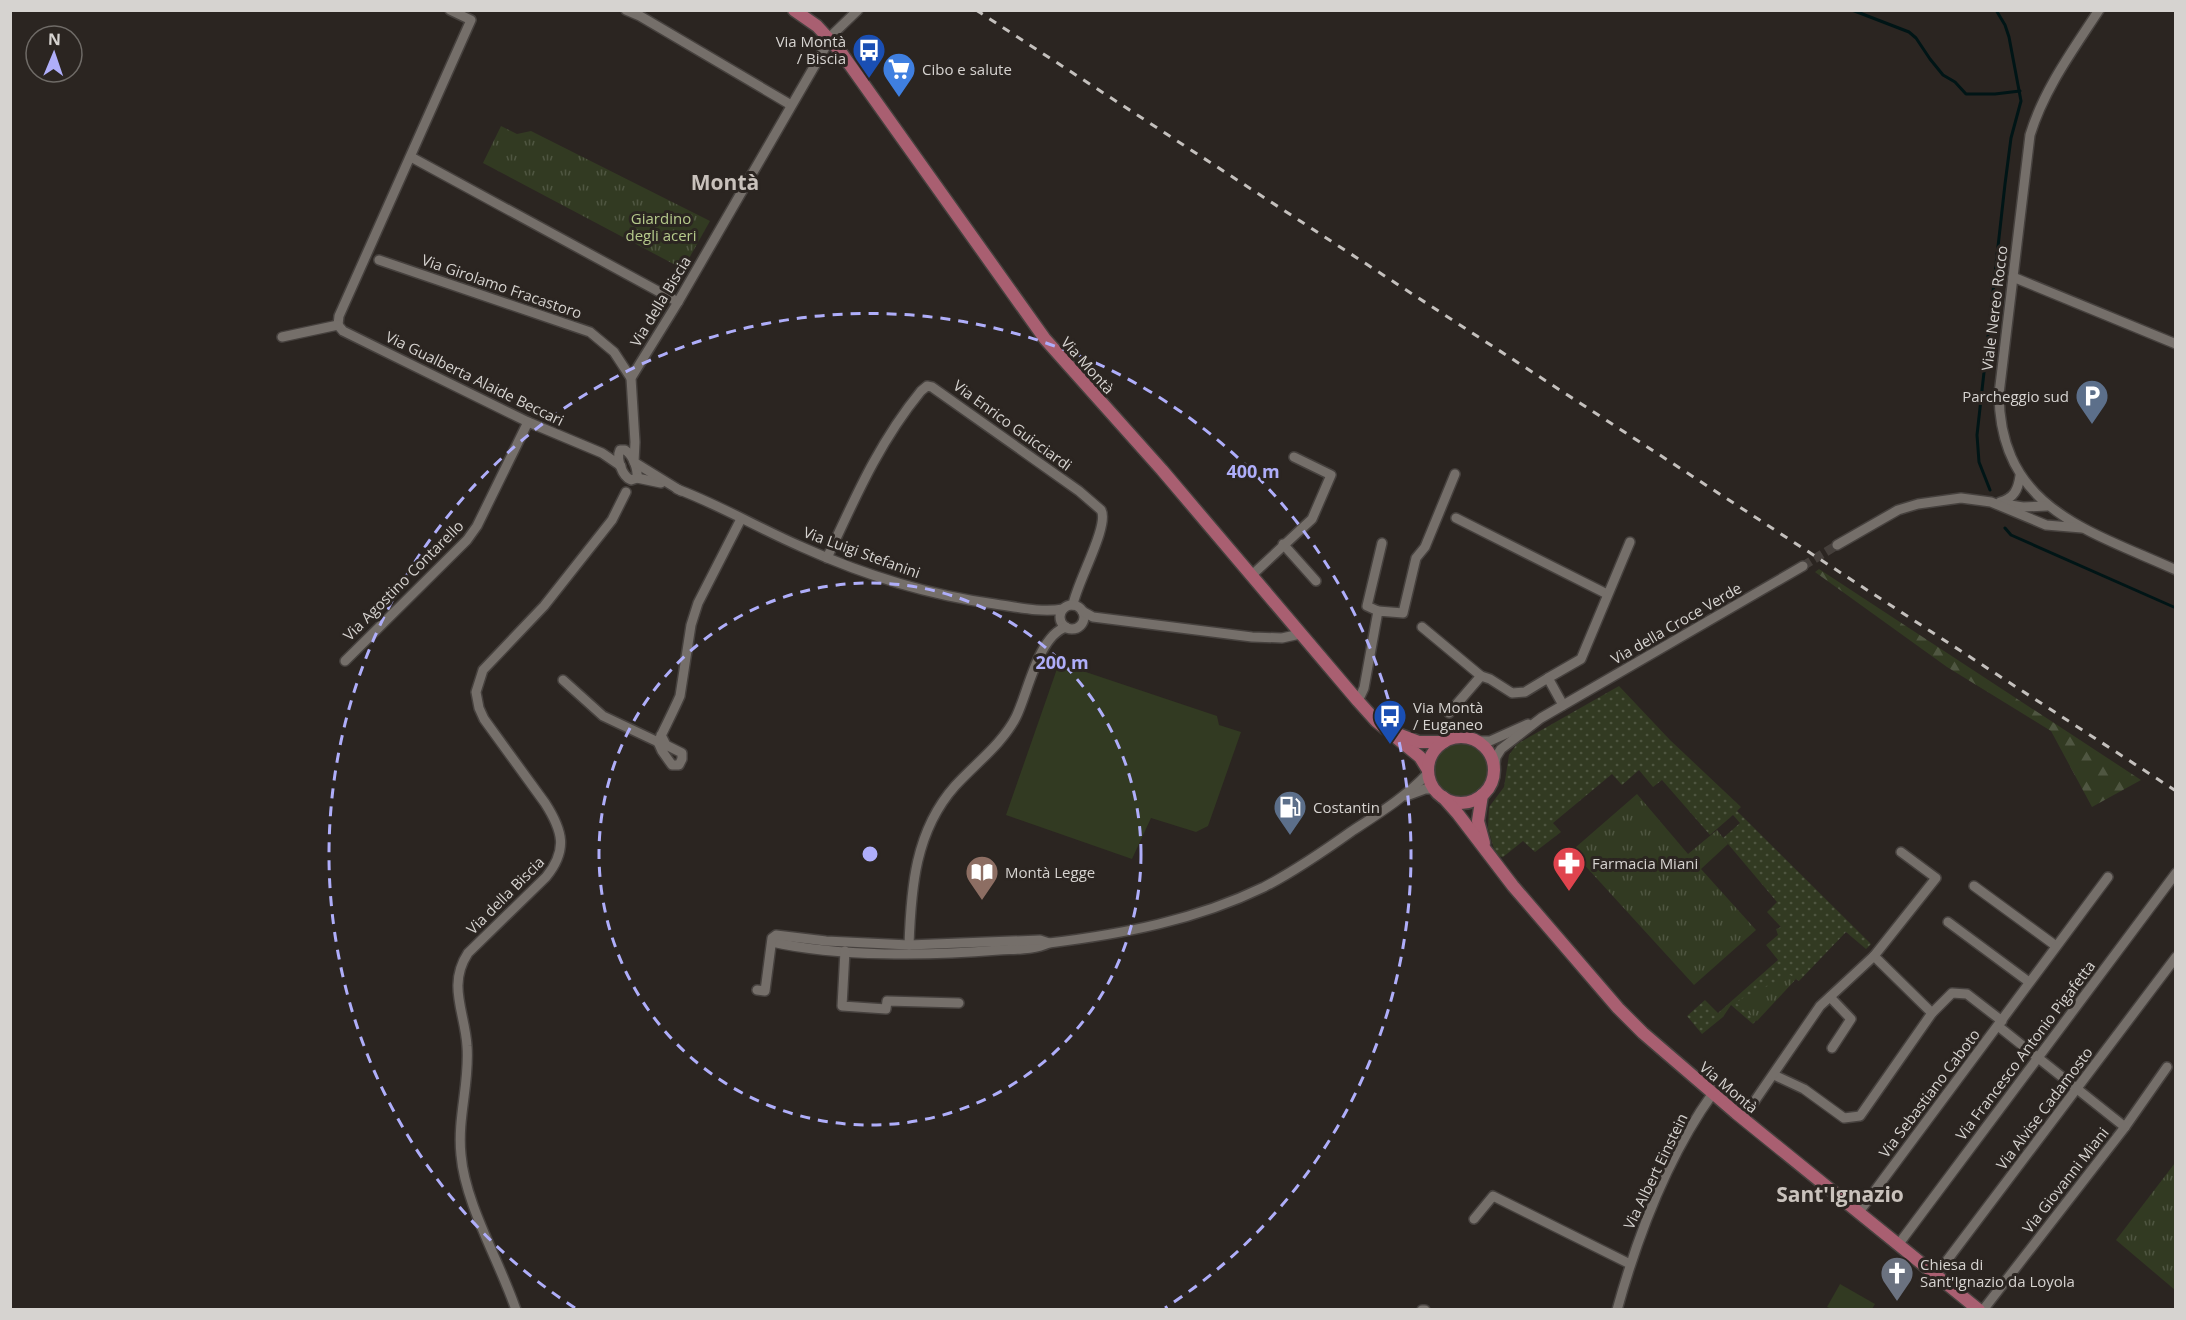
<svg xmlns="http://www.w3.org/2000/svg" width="2186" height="1320" font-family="'Open Sans',sans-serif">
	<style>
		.grass { fill: url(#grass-dots) }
		.forest { fill: url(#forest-firs) }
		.park { fill: url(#park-tufts) }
		.garden { fill: #323a22 }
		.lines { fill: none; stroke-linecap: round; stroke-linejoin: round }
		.stream { stroke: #001516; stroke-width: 3 }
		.minor-tunnel { stroke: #453f3b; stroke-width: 9; stroke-dasharray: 9 4.5; stroke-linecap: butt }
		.minor-casing { stroke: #46413e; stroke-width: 12 }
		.major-casing { stroke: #46413e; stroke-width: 15 }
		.minor { stroke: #756f6a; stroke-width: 9 }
		.major { stroke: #a95f71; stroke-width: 12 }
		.rail { stroke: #c4c0bd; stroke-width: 3; stroke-dasharray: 8 8; stroke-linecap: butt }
		.ring { fill: none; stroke: #afaefa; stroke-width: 3; stroke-dasharray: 10 8 }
		.labels { text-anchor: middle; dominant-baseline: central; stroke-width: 6; stroke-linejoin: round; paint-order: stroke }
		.poi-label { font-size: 15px; fill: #d6d3d0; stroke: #2b2521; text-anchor: start }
		.park-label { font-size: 15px; fill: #b6ca8c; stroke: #2b2521 }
		.street-label { font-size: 15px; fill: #d6d3d0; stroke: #2b2521 }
		.district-label { font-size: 21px; font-weight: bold; fill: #c9c2bc; stroke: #2b2521 }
		.centre { fill: #afaefa; stroke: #2b2521; stroke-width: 3 }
		.ring-label { font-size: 18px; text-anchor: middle; font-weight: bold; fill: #afaefa; stroke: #2b2521; stroke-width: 6; stroke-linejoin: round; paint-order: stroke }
	</style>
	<defs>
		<pattern id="grass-dots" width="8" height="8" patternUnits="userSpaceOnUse" patternTransform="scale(1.5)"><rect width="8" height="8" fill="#323a22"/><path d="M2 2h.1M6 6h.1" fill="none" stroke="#4f5641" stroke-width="1.8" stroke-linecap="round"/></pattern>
		<pattern id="forest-firs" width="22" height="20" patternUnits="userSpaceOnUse" patternTransform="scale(1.5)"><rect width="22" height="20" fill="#323a22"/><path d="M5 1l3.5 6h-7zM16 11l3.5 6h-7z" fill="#4f5641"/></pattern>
		<pattern id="park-tufts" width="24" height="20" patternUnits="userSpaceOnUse" patternTransform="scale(1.5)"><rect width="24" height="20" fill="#323a22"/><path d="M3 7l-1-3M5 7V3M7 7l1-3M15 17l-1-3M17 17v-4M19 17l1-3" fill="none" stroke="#4f5641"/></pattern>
	</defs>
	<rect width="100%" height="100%" fill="#2b2521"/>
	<!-- grass -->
	<polygon class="grass" points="1619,686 1670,740 1741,807 1737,811 1871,944 1866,949 1846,932 1799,981 1794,978 1753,1024 1731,1005 1723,1017 1702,1034 1687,1016 1705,1000 1718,1013 1778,960 1766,945 1778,935 1776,929 1781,927 1767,912 1777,902 1723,838 1740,823 1733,815 1710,835 1662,780 1653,787 1639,770 1622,785 1612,774 1553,823 1561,832 1535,852 1523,841 1503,857 1496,856 1488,828 1489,807 1504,787 1509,755 1517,744"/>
	<!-- forest -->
	<polygon class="forest" points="1819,569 2141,780 2092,807 2051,731 1947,667 1815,572"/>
	<!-- park -->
	<g class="park">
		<polygon points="501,126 517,134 531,131 710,221 683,269 483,163"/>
		<polygon points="1637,794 1688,854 1717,830 1728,844 1701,869 1756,930 1694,985 1579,859 1576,847"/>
		<polygon points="1790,975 1796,979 1757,1021 1735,1002"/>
		<polygon points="2175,1163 2175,1290 2116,1240"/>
	</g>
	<!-- garden -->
	<g class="garden">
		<polygon points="1059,663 1217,716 1219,725 1241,732 1208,826 1196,832 1151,818 1132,859 1006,815"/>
		<circle cx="1461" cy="770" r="26"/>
		<polygon points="1840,1284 1875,1304 1872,1309 1832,1309 1827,1307"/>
	</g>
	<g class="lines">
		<!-- stream -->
		<g class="stream">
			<polyline points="1852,10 1909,32 1916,38 1930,59 1943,75 1955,82 1966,94 1995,94 2020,91"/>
			<polyline points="1990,490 1979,462 1977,435 2005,184 2011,138 2021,101 2009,37 2005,25 1996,10"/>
			<polyline points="2005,528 2011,535 2176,608"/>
		</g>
		<!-- minor-tunnel -->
		<polyline class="minor-tunnel" points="1803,566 1837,545"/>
		<defs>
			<g id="minor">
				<polyline points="626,10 640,16 791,105"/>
				<path d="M2099 10C2073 50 2044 89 2030 135L1999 394C2000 509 2088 530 2176 570"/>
				<polyline points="411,157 678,302"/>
				<polyline points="379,260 590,332 614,352 631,378"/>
				<polyline points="2013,277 2176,344"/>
				<polyline points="338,325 339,316 471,20 450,10"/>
				<polyline points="338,325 343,331 528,422 602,453 621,466"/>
				<polyline points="282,337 338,325"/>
				<path d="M620 450H625C633 455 638 469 637 478L631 480C622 476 616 459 620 450Z"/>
				<polyline points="637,478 661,483"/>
				<path d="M677 489C720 505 760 529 802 547 864 575 928 595 995 604 1017 607 1041 613 1063 609"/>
				<polyline points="681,491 634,462 635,442 631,378 678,302 833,34 858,10"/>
				<path d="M2000 502C2014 498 2018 490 2020 476"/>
				<polyline points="2004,504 2023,507 2047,506"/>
				<polyline points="1456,518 1607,594"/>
				<polyline points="1283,544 1316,581"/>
				<polyline points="1837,545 1898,510 1918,504 1961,498 1991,502 2046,525 2082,528"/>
				<path d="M827 558C855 498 879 442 921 391L927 386 932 387 1079 491 1101 510C1110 525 1076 584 1073 605"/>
				<polyline points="1252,575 1312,519 1331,475 1294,457"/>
				<circle cx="1072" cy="617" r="12"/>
				<polyline points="1082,611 1093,617 1252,637 1282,638 1300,634"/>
				<polyline points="1378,611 1367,606 1382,543"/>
				<polyline points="1422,627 1481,676 1490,679 1512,693 1525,692 1548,678 1563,705"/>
				<polyline points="345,661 467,540 477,526 528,422"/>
				<polyline points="1548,678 1581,659 1630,542"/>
				<polyline points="563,680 603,716 658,742"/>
				<polyline points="1358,701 1364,688 1378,611 1403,613 1416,558 1425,547 1455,474"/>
				<polyline points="1449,713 1481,676"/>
				<path d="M661 735 666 745 682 753V759L679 765H672L662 751 658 742C665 727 673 712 680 696L691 625 698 603 741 519"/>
				<polyline points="1476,741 1490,741 1528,724"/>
				<polyline points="1494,771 1496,757 1501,749 1541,718 1803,566"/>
				<polyline points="1406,796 1425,789 1434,789"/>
				<polyline points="1974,886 2056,946"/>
				<polyline points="1948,922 2029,982"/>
				<path d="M772 942C839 957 929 956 999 950 1015 949 1034 950 1049 943 1123 934 1196 920 1264 887 1295 871 1324 851 1352 831 1378 814 1407 796 1428 773"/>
				<path d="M909 945C911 888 915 831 955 786 975 764 1003 743 1016 717 1028 693 1038 636 1066 627"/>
				<polyline points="845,951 842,1006 886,1009 887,1001 959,1003"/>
				<polyline points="1874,956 1932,1013"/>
				<polyline points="757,990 765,991 772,938 776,935 826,941 909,945 1040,940 1049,943"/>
				<polyline points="1830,997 1851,1019 1832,1048"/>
				<polyline points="1998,1026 2125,1127"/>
				<polyline points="1774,1075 1804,1089 1844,1118 1860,1116 1932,1013 1952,993 1967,994 2002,1021"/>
				<polyline points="1743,1118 1820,1006 1874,956 1936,878 1901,852"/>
				<polyline points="1859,1212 2108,877"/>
				<polyline points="1474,1219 1493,1196 1630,1264"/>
				<polyline points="1898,1245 2176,873"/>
				<polyline points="1936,1275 2176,957"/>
				<path d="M516 1310C500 1262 465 1204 461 1155 457 1118 470 1082 467 1046 465 1012 447 985 468 953L546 877C568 850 563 831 545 803L484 719 479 708 476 692 483 670 544 606 612 520 626 492"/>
				<polyline points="1422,1310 1425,1310"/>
				<path d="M1617 1310C1638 1234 1667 1157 1713 1093"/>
				<polyline points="1983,1310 2125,1127 2167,1067"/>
			</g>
			<g id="major">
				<polyline points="794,10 817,26 840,51 1045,339 1162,470 1358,701 1376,721 1420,757 1428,770"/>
				<polyline points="1398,734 1419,742 1444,742"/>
				<circle cx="1461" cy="770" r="33"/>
				<polyline points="1482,795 1478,821 1484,843"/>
				<polyline points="1443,797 1458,814 1513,886 1618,1008 1643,1033 1736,1113 1979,1310"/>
			</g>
		</defs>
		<!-- minor casing -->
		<use href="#minor" class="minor-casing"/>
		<!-- major casing -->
		<use href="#major" class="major-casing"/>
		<!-- minor -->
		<use href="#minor" class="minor"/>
		<!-- major -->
		<use href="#major" class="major"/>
		<!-- rail -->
		<polyline class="rail" points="976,10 2176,791"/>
	</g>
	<!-- distance rings -->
	<g class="ring">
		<circle cx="870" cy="854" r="271"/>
		<path d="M575 1308A541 541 0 1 1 1165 1308"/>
	</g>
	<!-- icons -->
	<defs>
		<symbol id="bus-pin" viewBox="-11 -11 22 30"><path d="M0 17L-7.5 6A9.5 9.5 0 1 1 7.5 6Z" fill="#1a4fb4" stroke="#2b2521"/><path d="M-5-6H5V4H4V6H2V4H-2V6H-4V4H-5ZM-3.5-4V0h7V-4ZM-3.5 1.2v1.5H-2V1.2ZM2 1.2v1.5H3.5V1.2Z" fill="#fff"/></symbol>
		<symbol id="supermarket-pin" viewBox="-11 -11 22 30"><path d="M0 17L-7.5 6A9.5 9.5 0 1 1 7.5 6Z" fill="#3f7fe0" stroke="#2b2521"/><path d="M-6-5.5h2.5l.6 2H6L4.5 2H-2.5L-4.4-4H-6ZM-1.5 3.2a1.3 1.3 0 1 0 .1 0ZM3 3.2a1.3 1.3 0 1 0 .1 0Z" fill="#fff"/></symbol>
		<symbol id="parking-pin" viewBox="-11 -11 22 30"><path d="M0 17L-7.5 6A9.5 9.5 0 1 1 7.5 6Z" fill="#5c6f8a" stroke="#2b2521"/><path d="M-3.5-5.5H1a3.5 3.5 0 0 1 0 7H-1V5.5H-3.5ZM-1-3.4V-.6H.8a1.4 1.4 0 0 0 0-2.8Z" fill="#fff"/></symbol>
		<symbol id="fuel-pin" viewBox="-11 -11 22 30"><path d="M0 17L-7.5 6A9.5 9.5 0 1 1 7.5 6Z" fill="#5c6f8a" stroke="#2b2521"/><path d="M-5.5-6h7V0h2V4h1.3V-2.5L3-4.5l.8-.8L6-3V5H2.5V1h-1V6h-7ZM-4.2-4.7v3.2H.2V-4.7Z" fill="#fff"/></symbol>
		<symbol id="pharmacy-pin" viewBox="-11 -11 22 30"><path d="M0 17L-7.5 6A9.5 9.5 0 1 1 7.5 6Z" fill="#e0444e" stroke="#2b2521"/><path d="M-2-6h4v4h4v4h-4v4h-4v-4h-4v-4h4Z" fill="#fff"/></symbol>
		<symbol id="library-pin" viewBox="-11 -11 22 30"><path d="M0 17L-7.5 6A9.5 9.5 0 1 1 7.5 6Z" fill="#8d6e63" stroke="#2b2521"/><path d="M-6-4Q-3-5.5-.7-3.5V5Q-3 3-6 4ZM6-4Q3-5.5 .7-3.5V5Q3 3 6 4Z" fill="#fff"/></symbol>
		<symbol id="church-pin" viewBox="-11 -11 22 30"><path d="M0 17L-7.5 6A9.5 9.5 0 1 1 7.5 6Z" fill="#6b7280" stroke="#2b2521"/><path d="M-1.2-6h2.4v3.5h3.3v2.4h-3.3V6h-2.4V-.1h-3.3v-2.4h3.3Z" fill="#fff"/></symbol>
	</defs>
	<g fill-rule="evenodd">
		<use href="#bus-pin" x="850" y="31" width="38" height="52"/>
		<use href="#supermarket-pin" x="880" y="50" width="38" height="52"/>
		<use href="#parking-pin" x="2073" y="377" width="38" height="52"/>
		<use href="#bus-pin" x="1371" y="697" width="38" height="52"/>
		<use href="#fuel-pin" x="1271" y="788" width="38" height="52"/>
		<use href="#pharmacy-pin" x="1550" y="844" width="38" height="52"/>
		<use href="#library-pin" x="963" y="853" width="38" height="52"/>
		<use href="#church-pin" x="1878" y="1254" width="38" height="52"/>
	</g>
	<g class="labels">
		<!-- poi labels -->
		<g class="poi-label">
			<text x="846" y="41" text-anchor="end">Via Montà<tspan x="846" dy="17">/ Biscia</tspan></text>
			<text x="922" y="69">Cibo e salute</text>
			<text x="2069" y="396" text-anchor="end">Parcheggio sud</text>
			<text x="1413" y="707">Via Montà<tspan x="1413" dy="17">/ Euganeo</tspan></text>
			<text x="1313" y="807">Costantin</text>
			<text x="1592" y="863">Farmacia Miani</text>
			<text x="1005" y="872">Montà Legge</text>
			<text x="1920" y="1264">Chiesa di<tspan x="1920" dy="17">Sant'Ignazio da Loyola</tspan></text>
		</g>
		<!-- park labels -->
		<g class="park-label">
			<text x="661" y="218">Giardino<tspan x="661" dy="17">degli aceri</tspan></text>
		</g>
		<!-- street labels -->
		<g class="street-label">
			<text transform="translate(502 286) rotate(19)">Via Girolamo Fracastoro</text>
			<text transform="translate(660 301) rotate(-59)">Via della Biscia</text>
			<text transform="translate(1994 308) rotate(-83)">Viale Nereo Rocco</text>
			<text transform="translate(1088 365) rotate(48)">Via Montà</text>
			<text transform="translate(475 378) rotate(26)">Via Gualberta Alaide Beccari</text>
			<text transform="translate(1013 425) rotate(36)">Via Enrico Guicciardi</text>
			<text transform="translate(862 552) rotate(20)">Via Luigi Stefanini</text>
			<text transform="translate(403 580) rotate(-45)">Via Agostino Contarello</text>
			<text transform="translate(1676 623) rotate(-30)">Via della Croce Verde</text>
			<text transform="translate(505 895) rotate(-45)">Via della Biscia</text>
			<text transform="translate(2025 1050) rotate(-53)">Via Francesco Antonio Pigafetta</text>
			<text transform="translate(1729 1087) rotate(40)">Via Montà</text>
			<text transform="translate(1929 1093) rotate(-53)">Via Sebastiano Caboto</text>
			<text transform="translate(2044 1108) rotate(-53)">Via Alvise Cadamosto</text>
			<text transform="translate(1655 1171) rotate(-64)">Via Albert Einstein</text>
			<text transform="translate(2065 1180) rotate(-52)">Via Giovanni Miani</text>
		</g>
		<!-- district labels -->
		<g class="district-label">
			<text x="725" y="182">Montà</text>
			<text x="1840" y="1194">Sant'Ignazio</text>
		</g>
	</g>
	<circle cx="870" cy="854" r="9" class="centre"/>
	<g class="ring-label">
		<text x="1253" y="478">400 m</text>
		<text x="1062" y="669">200 m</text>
	</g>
	<!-- border -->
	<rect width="2186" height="1320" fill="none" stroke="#d6d3d0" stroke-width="24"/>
	<!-- north arrow -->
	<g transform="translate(54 54) rotate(2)"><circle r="28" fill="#2b2521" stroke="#6f6b67" stroke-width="1.5"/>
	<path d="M0-4.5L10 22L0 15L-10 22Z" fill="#afaefa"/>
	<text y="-9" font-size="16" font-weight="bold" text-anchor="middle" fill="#d6d3d0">N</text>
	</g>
</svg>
